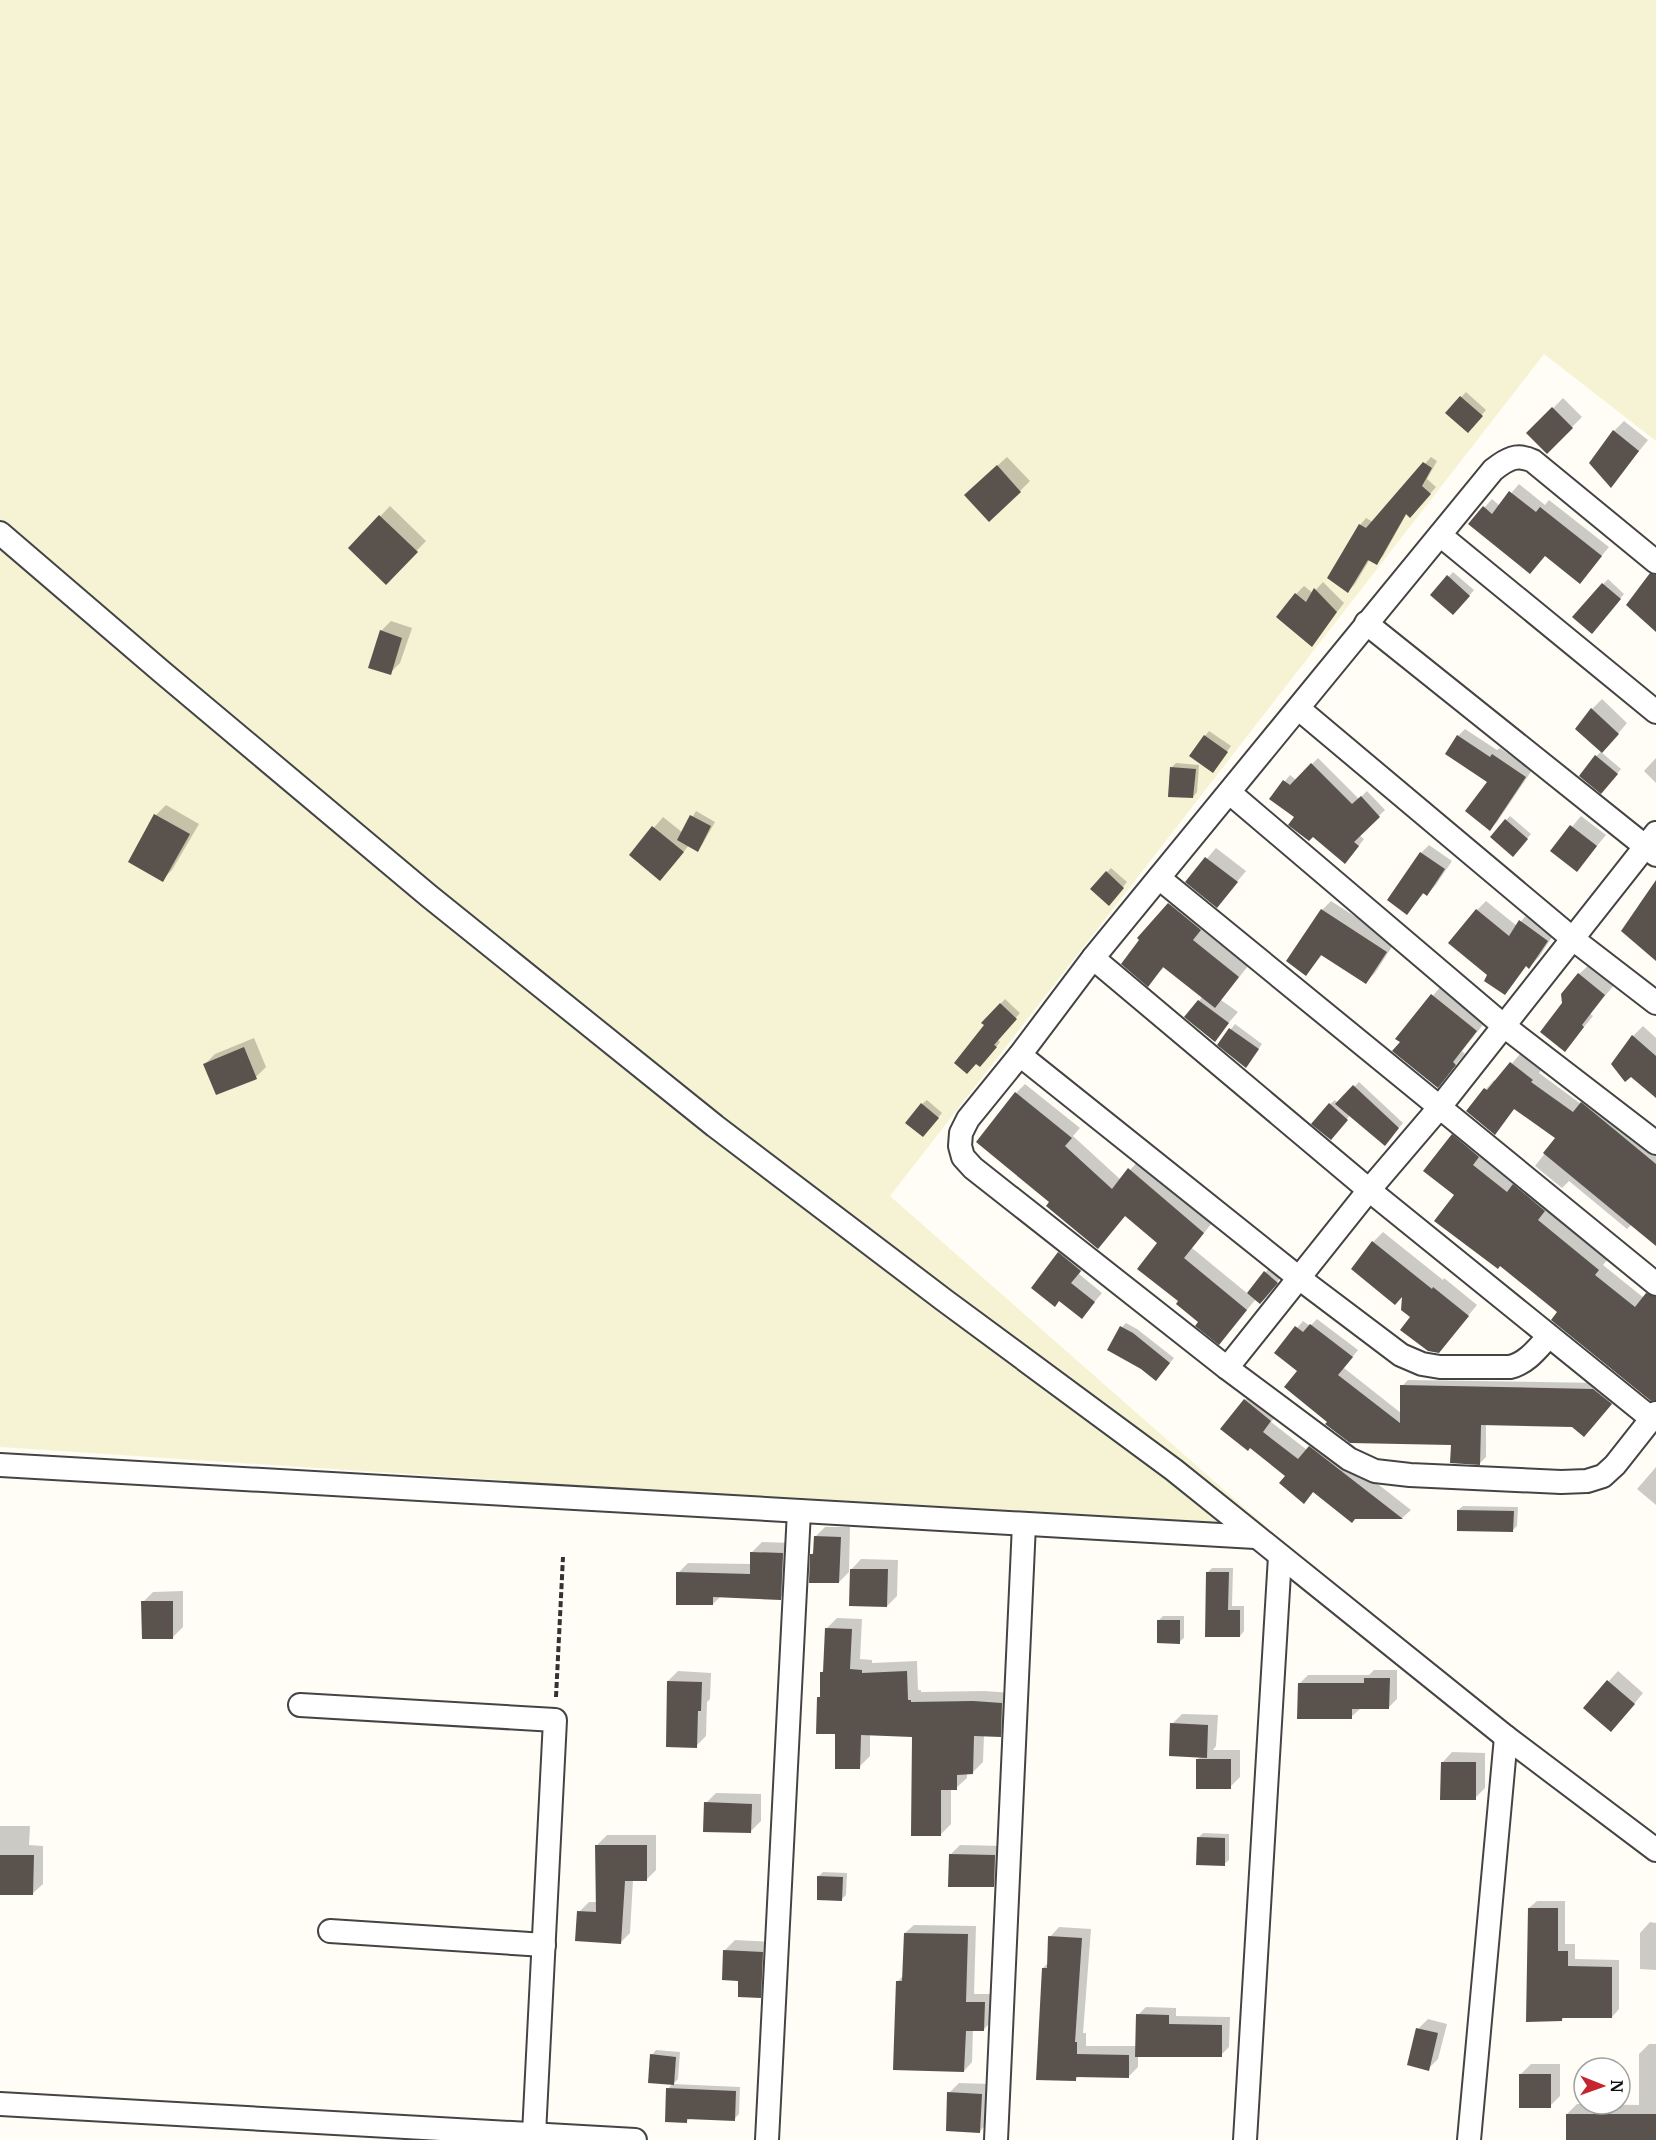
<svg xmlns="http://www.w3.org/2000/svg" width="1656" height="2140" font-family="Merriweather,serif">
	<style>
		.farmland { fill: #f6f3d4 }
		.shadow { fill: #0003 }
		.building { fill: #5a524d }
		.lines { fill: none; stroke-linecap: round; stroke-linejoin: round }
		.minor-casing { stroke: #444; stroke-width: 26 }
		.path { stroke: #333; stroke-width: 4; stroke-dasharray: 6 3; stroke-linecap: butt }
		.minor { stroke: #fff; stroke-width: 22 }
	</style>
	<rect width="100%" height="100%" fill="#fffdf5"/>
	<!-- farmland -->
	<polygon class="farmland" points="0,0 1656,0 1656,441 1544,354 890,1196 1289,1547 513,1481 0,1447"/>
	<!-- shadow -->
	<g class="shadow">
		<polygon points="1466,392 1486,410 1472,426 1448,412"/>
		<polygon points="1563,398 1582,417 1547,452 1529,433"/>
		<polygon points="1624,421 1648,440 1611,486 1614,431"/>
		<polygon points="1007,457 1030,481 1020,491 976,485"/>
		<polygon points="1431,457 1437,461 1427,479 1436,487 1417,509 1407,513 1383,556 1376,563 1370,559 1355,584 1348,591 1360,525 1366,518 1373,522"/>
		<polygon points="1519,484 1545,505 1549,500 1609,547 1580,582 1546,555 1470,524 1492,499 1500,506"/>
		<polygon points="390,506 426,541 386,583 350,548"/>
		<polygon points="1453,572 1474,590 1458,609 1432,595"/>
		<polygon points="1608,579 1624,594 1597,627 1574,616"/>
		<polygon points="1323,582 1344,603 1311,645 1296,594 1304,586 1313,593"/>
		<polygon points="391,621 412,628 400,663 390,673 381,631"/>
		<polygon points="1602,699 1627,723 1612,741 1601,752 1621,769 1606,787 1581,776 1596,756 1602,751 1592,709"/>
		<polygon points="1465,729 1497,750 1500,748 1532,770 1497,822 1490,829 1489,782 1458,736"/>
		<polygon points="1209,731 1231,746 1213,771 1205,736"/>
		<polygon points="1318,758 1359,799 1367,791 1385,810 1359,835 1364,839 1351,856 1271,798 1290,775 1296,780"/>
		<polygon points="1656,758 1656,783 1644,771"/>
		<polygon points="1176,763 1199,765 1197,792 1193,797 1171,768"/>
		<polygon points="166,805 199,824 172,870 162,880 156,815"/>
		<polygon points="696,811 715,822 702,845 698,850 689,845 670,869 631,855 663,817 683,833"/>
		<polygon points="1510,816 1531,834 1517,850 1506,820"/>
		<polygon points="1581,816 1606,835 1577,870 1552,851"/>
		<polygon points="1429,845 1452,861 1435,886 1427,894 1425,892 1407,913 1421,853"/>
		<polygon points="1216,848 1246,871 1217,906 1187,882"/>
		<polygon points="1111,868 1127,882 1113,899 1107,872"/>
		<polygon points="1180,894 1210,919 1202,930 1248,966 1221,1000 1238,1012 1214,1040 1199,1001 1203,996 1165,966 1148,985 1141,940 1139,938"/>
		<polygon points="1331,901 1395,942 1375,973 1366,982 1323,954 1306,974 1322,910"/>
		<polygon points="1486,901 1517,926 1529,912 1556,931 1539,957 1529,967 1527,965 1505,994 1477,910"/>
		<polygon points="1589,965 1614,985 1590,1014 1593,1016 1565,1050 1564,1004 1579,974"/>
		<polygon points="1442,985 1486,1021 1462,1051 1465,1054 1437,1086 1402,1042 1397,1038"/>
		<polygon points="1005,999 1020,1013 997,1039 1000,1042 985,1061 986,1025 983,1023"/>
		<polygon points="1235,1024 1262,1044 1250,1061 1219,1044"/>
		<polygon points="1643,1026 1656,1038 1656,1096 1633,1036"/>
		<polygon points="254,1038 266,1067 256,1077 205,1064 215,1054"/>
		<polygon points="1520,1054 1541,1070 1539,1073 1581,1104 1591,1094 1656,1148 1656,1244 1632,1224 1627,1229 1569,1181 1562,1188 1535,1166 1557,1138 1515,1108 1495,1133 1486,1089 1494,1080 1496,1082"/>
		<polygon points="1359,1082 1403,1123 1389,1139 1350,1115 1335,1134 1330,1104 1335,1100 1338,1103"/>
		<polygon points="1025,1084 1080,1128 1073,1136 1121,1180 1139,1160 1212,1223 1192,1248 1248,1294 1269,1268 1281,1277 1265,1298 1256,1299 1219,1343 1180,1301 1159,1243 1126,1215 1098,1247 1051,1202 1016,1093"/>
		<polygon points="927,1100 942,1113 927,1131 922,1104"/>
		<polygon points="1462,1127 1553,1201 1545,1210 1607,1260 1603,1265 1644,1298 1656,1285 1656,1399 1559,1312 1456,1195 1453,1136"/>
		<polygon points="1383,1232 1443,1280 1444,1278 1477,1305 1438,1352 1412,1317 1403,1295 1373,1242"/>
		<polygon points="1067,1245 1088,1262 1079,1274 1102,1293 1082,1317 1059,1253"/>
		<polygon points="1317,1319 1358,1350 1344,1368 1401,1413 1402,1386 1408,1380 1600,1383 1617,1397 1591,1429 1573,1425 1486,1424 1486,1457 1480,1463 1452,1443 1329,1422 1300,1371 1276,1353 1303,1321 1310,1326"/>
		<polygon points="1126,1323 1137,1329 1174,1358 1161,1374 1122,1327"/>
		<polygon points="1254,1391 1279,1412 1271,1422 1307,1450 1319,1438 1411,1510 1402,1518 1355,1517 1314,1491 1304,1502 1287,1476 1245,1400"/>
		<polygon points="1656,1467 1656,1505 1637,1489"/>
		<polygon points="1463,1506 1518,1507 1517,1526 1513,1530 1458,1510"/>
		<polygon points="825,1527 850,1527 849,1572 861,1559 898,1560 897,1596 887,1606 851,1570 839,1582 812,1554 815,1551 815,1537"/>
		<polygon points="762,1542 793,1543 790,1588 780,1598 721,1596 713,1604 678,1573 688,1563 752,1564 752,1552"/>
		<polygon points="1212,1568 1233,1568 1232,1606 1244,1606 1244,1631 1240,1636 1208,1572"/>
		<polygon points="183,1591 183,1627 173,1637 143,1602 153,1592"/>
		<polygon points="1163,1616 1184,1616 1184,1638 1179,1642 1158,1621"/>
		<polygon points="837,1618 862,1619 860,1659 872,1660 872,1663 917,1661 918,1690 921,1690 921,1692 984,1691 1012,1693 1011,1725 1000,1735 984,1735 983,1762 972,1773 967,1773 967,1778 956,1788 951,1788 951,1824 940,1835 914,1735 870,1734 870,1756 859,1767 836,1733 819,1698 821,1695 822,1672 825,1669 826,1629"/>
		<polygon points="1374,1670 1397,1670 1397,1699 1389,1707 1360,1709 1351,1717 1299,1684 1308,1675 1369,1675"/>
		<polygon points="678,1671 711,1673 710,1699 707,1702 706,1736 696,1746 668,1681"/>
		<polygon points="1618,1671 1643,1693 1621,1720 1585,1708"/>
		<polygon points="1182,1714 1218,1715 1216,1746 1213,1750 1240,1750 1240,1777 1230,1787 1197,1760 1201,1756 1172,1724"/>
		<polygon points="1452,1752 1485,1753 1485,1788 1475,1798 1442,1763"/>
		<polygon points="716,1793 761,1794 761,1821 751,1831 706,1803"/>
		<polygon points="0,1826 30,1826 29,1845 43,1846 43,1884 32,1894 0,1893"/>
		<polygon points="1203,1833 1229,1834 1229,1860 1224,1864 1198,1838"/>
		<polygon points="607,1835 656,1835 656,1870 646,1880 633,1880 630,1933 620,1943 579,1912 589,1902 597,1902 597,1845"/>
		<polygon points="960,1845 1005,1846 1003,1876 993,1886 950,1855"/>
		<polygon points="823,1872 847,1873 846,1895 842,1899 818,1877"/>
		<polygon points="1537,1901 1565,1901 1565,1944 1575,1944 1575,1959 1619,1960 1619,2009 1612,2017 1565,2016 1562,2020 1529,1908"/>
		<polygon points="1650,1922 1656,1923 1656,1970 1640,1969 1640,1933"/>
		<polygon points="914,1925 976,1926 974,1994 993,1994 992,2021 983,2030 973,2030 972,2062 964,2071 897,1982 904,1975 905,1933"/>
		<polygon points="1059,1927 1091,1929 1083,2033 1086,2033 1086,2046 1137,2046 1138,2015 1146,2007 1176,2008 1176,2016 1230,2017 1229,2047 1221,2055 1138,2055 1138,2067 1129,2076 1080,2075 1075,2080 1043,1968 1048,1963 1050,1937"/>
		<polygon points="735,1940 772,1942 770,1987 760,1997 725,1950"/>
		<polygon points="1428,2019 1447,2024 1438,2059 1428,2069 1418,2029"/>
		<polygon points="1649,2044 1656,2044 1656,2140 1567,2140 1567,2114 1577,2104 1639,2105 1639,2054"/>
		<polygon points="656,2050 680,2052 678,2079 673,2084 740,2087 739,2114 734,2119 690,2118 687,2121 668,2089 673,2083 652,2055"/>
		<polygon points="1531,2064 1560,2064 1560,2096 1550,2106 1521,2074"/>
		<polygon points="959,2083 991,2084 990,2121 980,2131 949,2093"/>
	</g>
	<!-- building -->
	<g class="building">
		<polygon points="1460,396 1483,416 1468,433 1445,413"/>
		<polygon points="1552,407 1573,428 1547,454 1526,433"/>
		<polygon points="1613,430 1639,451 1611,488 1589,463"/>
		<polygon points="1423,462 1432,468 1422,486 1431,494 1410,518 1406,514 1377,565 1368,560 1348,593 1327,578 1359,524 1366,528"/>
		<polygon points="997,465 1021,492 989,522 964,495"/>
		<polygon points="1509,491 1536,512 1540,507 1602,556 1580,584 1545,556 1530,574 1468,524 1483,506 1492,514"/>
		<polygon points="379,515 418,552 386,585 348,548"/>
		<polygon points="1650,573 1656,575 1656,632 1626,605"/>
		<polygon points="1447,575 1470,596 1453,615 1430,595"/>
		<polygon points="1602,583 1621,599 1592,634 1572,617"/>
		<polygon points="1314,588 1337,612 1312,647 1276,617 1295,593 1306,602"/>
		<polygon points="380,630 402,638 391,675 368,668"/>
		<polygon points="1591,708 1619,734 1602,753 1575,729"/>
		<polygon points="1204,735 1228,752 1213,773 1189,756"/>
		<polygon points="1457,735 1490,757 1492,754 1526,777 1490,831 1465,811 1487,782 1445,754"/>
		<polygon points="1595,755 1618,774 1601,794 1579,776"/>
		<polygon points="1311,763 1352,804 1361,796 1380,817 1354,842 1359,846 1345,864 1313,837 1309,841 1288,825 1294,817 1269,799 1283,780 1290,785"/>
		<polygon points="1170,767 1196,769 1193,798 1168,797"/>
		<polygon points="154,814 190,834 163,882 128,862"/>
		<polygon points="690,815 711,826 698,852 677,840"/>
		<polygon points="1505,819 1528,839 1513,857 1490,837"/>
		<polygon points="1570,825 1597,846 1577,872 1550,851"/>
		<polygon points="652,826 684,852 660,881 629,855"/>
		<polygon points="1420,852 1445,869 1427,896 1423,893 1407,915 1387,900"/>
		<polygon points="1205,857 1238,882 1217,908 1185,882"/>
		<polygon points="1106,871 1124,888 1109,906 1090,889"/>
		<polygon points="1656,880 1656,961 1621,931"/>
		<polygon points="1168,903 1201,930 1193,940 1239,977 1215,1008 1163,967 1148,987 1121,964 1139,940 1137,938"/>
		<polygon points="1321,909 1387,952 1366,984 1321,955 1306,976 1286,961"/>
		<polygon points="1476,909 1509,936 1519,920 1548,941 1529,969 1526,966 1505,995 1484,981 1487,975 1448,943"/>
		<polygon points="1578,973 1605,995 1582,1025 1584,1027 1565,1052 1540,1032 1562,1003 1561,994"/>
		<polygon points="1431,994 1477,1031 1453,1062 1456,1065 1438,1088 1392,1051 1400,1042 1395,1039"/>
		<polygon points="1198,1000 1229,1023 1215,1042 1184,1017"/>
		<polygon points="1000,1003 1017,1019 994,1045 997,1047 980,1067 976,1064 967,1074 954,1063 984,1025 981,1023"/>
		<polygon points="1229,1028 1259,1049 1246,1068 1217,1045"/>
		<polygon points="1632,1035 1656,1056 1656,1098 1631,1077 1625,1082 1611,1064"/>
		<polygon points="244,1047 257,1079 216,1095 203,1064"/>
		<polygon points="1510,1062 1533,1080 1531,1082 1573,1112 1581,1102 1656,1164 1656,1246 1543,1153 1555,1138 1514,1109 1495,1135 1466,1111 1484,1088 1487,1090"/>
		<polygon points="1353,1085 1399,1128 1385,1146 1335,1104"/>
		<polygon points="1015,1092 1072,1138 1065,1146 1112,1189 1128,1168 1204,1233 1184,1258 1247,1310 1219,1345 1195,1326 1198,1322 1176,1304 1178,1301 1137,1269 1157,1243 1125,1216 1098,1249 1046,1206 1049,1202 976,1142"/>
		<polygon points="921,1103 939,1118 923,1137 905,1123"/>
		<polygon points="1329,1103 1348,1120 1331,1140 1311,1124"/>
		<polygon points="1452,1134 1479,1157 1473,1165 1507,1192 1513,1184 1545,1211 1538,1220 1599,1270 1595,1275 1635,1307 1646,1293 1656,1297 1656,1400 1651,1401 1551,1320 1557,1312 1500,1266 1498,1269 1434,1221 1454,1195 1423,1171"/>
		<polygon points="1372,1241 1432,1289 1433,1287 1469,1316 1439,1353 1428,1351 1400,1330 1410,1317 1401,1310 1402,1297 1395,1305 1351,1269"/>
		<polygon points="1058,1252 1081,1271 1071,1283 1095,1302 1082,1319 1059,1301 1055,1307 1031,1288"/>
		<polygon points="1264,1271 1278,1283 1260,1304 1247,1293"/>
		<polygon points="1310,1324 1353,1357 1338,1375 1400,1423 1400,1385 1593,1389 1612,1404 1584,1437 1572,1427 1481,1425 1480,1465 1450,1463 1451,1445 1350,1443 1325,1424 1327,1422 1284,1387 1297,1371 1274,1353 1295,1326 1303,1332"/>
		<polygon points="1120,1326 1133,1333 1170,1363 1156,1381 1141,1369 1107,1350"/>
		<polygon points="1244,1399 1271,1421 1263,1432 1298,1459 1309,1446 1403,1519 1355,1519 1352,1523 1313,1492 1304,1504 1279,1483 1285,1476 1250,1448 1248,1451 1220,1429"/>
		<polygon points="1457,1510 1514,1511 1513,1532 1457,1531"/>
		<polygon points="814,1536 841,1537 839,1583 809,1583 810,1554 813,1554"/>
		<polygon points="750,1552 783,1553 781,1600 713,1597 713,1605 676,1605 676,1572 750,1574"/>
		<polygon points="850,1569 888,1569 887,1607 849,1606"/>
		<polygon points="1206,1572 1229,1572 1228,1610 1240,1610 1240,1637 1205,1637"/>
		<polygon points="141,1601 173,1601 173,1639 142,1639"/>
		<polygon points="1157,1620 1180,1620 1180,1644 1157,1643"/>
		<polygon points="825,1628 852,1629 850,1669 862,1670 862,1673 907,1671 908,1700 911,1700 911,1702 973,1701 1002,1703 1001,1737 974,1736 973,1774 957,1775 957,1790 941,1790 941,1836 911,1836 912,1737 861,1735 860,1769 835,1769 835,1734 816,1734 817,1697 820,1697 820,1672 823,1672"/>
		<polygon points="1364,1678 1390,1678 1389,1709 1352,1709 1352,1719 1297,1719 1298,1683 1364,1683"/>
		<polygon points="1607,1680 1635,1704 1611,1732 1583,1708"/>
		<polygon points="667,1681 702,1682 701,1711 698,1711 697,1748 666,1747"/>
		<polygon points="1170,1723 1208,1725 1207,1758 1169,1756"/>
		<rect x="1196" y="1759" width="35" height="30"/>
		<polygon points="1441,1762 1476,1762 1476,1800 1440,1800"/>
		<polygon points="704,1802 752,1804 751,1833 703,1832"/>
		<polygon points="1197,1837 1225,1838 1225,1866 1196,1865"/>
		<polygon points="595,1845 647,1845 647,1881 625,1881 621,1944 575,1941 577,1911 596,1912"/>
		<polygon points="949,1854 995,1855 994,1887 948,1887"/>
		<polygon points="0,1855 34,1855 33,1895 0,1895"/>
		<polygon points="817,1876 843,1877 842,1901 817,1900"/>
		<polygon points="1528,1908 1558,1908 1558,1951 1568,1951 1568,1966 1612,1967 1612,2018 1562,2018 1562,2021 1526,2022"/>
		<polygon points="904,1933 968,1934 966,2002 985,2002 984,2031 966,2031 964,2072 893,2070 896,1981 902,1981"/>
		<polygon points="1048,1936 1082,1938 1075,2042 1077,2042 1077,2054 1129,2055 1129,2078 1076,2077 1076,2081 1036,2080 1042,1968 1047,1968"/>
		<polygon points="723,1950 763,1952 761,1998 738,1997 738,1981 722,1980"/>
		<polygon points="1136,2014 1169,2015 1169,2024 1222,2025 1222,2057 1135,2057"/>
		<polygon points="1416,2028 1438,2033 1429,2071 1407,2065"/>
		<polygon points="650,2054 676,2057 674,2085 648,2083"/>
		<rect x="1519" y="2074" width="32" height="34"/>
		<polygon points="666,2088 736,2091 735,2121 687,2119 687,2123 665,2122"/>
		<polygon points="947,2092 982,2094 980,2133 946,2131"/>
		<rect x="1566" y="2114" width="90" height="26"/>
	</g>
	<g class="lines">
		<defs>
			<g id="minor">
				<polyline points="0,533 162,672 429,896 715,1126 944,1300 1174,1470 1506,1737 1656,1850"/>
				<polyline points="1440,535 1656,712"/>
				<path d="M1656 562 1533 461C1517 453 1507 459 1493 470L1093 958 1020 1055 968 1119 961 1133 960 1146 963 1157 973 1168 1227 1368 1349 1459 1375 1471 1410 1475 1561 1482 1587 1481 1603 1476 1615 1465 1656 1413"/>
				<polyline points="1366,623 1656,855"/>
				<polyline points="1299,709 1573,939 1656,1003"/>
				<polyline points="1230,793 1504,1026 1656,1143"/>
				<polyline points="1159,878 1656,1284"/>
				<polyline points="1093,958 1369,1190 1652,1419"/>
				<path d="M1020 1055 1299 1278 1401 1355 1422 1364 1440 1367H1510C1527 1363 1537 1349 1549 1336"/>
				<polyline points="1227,1368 1369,1190 1439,1108 1656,833"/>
				<polyline points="0,1465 1255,1537"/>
				<polyline points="300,1705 555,1720 534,2134"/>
				<polyline points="330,1931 544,1945"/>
				<polyline points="0,2104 635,2140"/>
				<polyline points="767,2140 799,1511"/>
				<polyline points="996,2140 1024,1524"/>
				<polyline points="1245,2140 1280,1556"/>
				<polyline points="1469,2140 1506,1737"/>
			</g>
		</defs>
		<!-- minor casing -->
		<use href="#minor" class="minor-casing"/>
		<!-- path -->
		<polyline class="path" points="556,1697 563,1557"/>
		<!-- minor -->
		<use href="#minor" class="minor"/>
	</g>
	<!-- north arrow -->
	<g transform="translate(1602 2086) rotate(91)"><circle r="28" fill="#ffffff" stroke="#a0a0a0" stroke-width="1.5"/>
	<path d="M0-4.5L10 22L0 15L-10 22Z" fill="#c4262e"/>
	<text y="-9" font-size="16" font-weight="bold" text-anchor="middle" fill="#111111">N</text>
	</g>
</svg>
